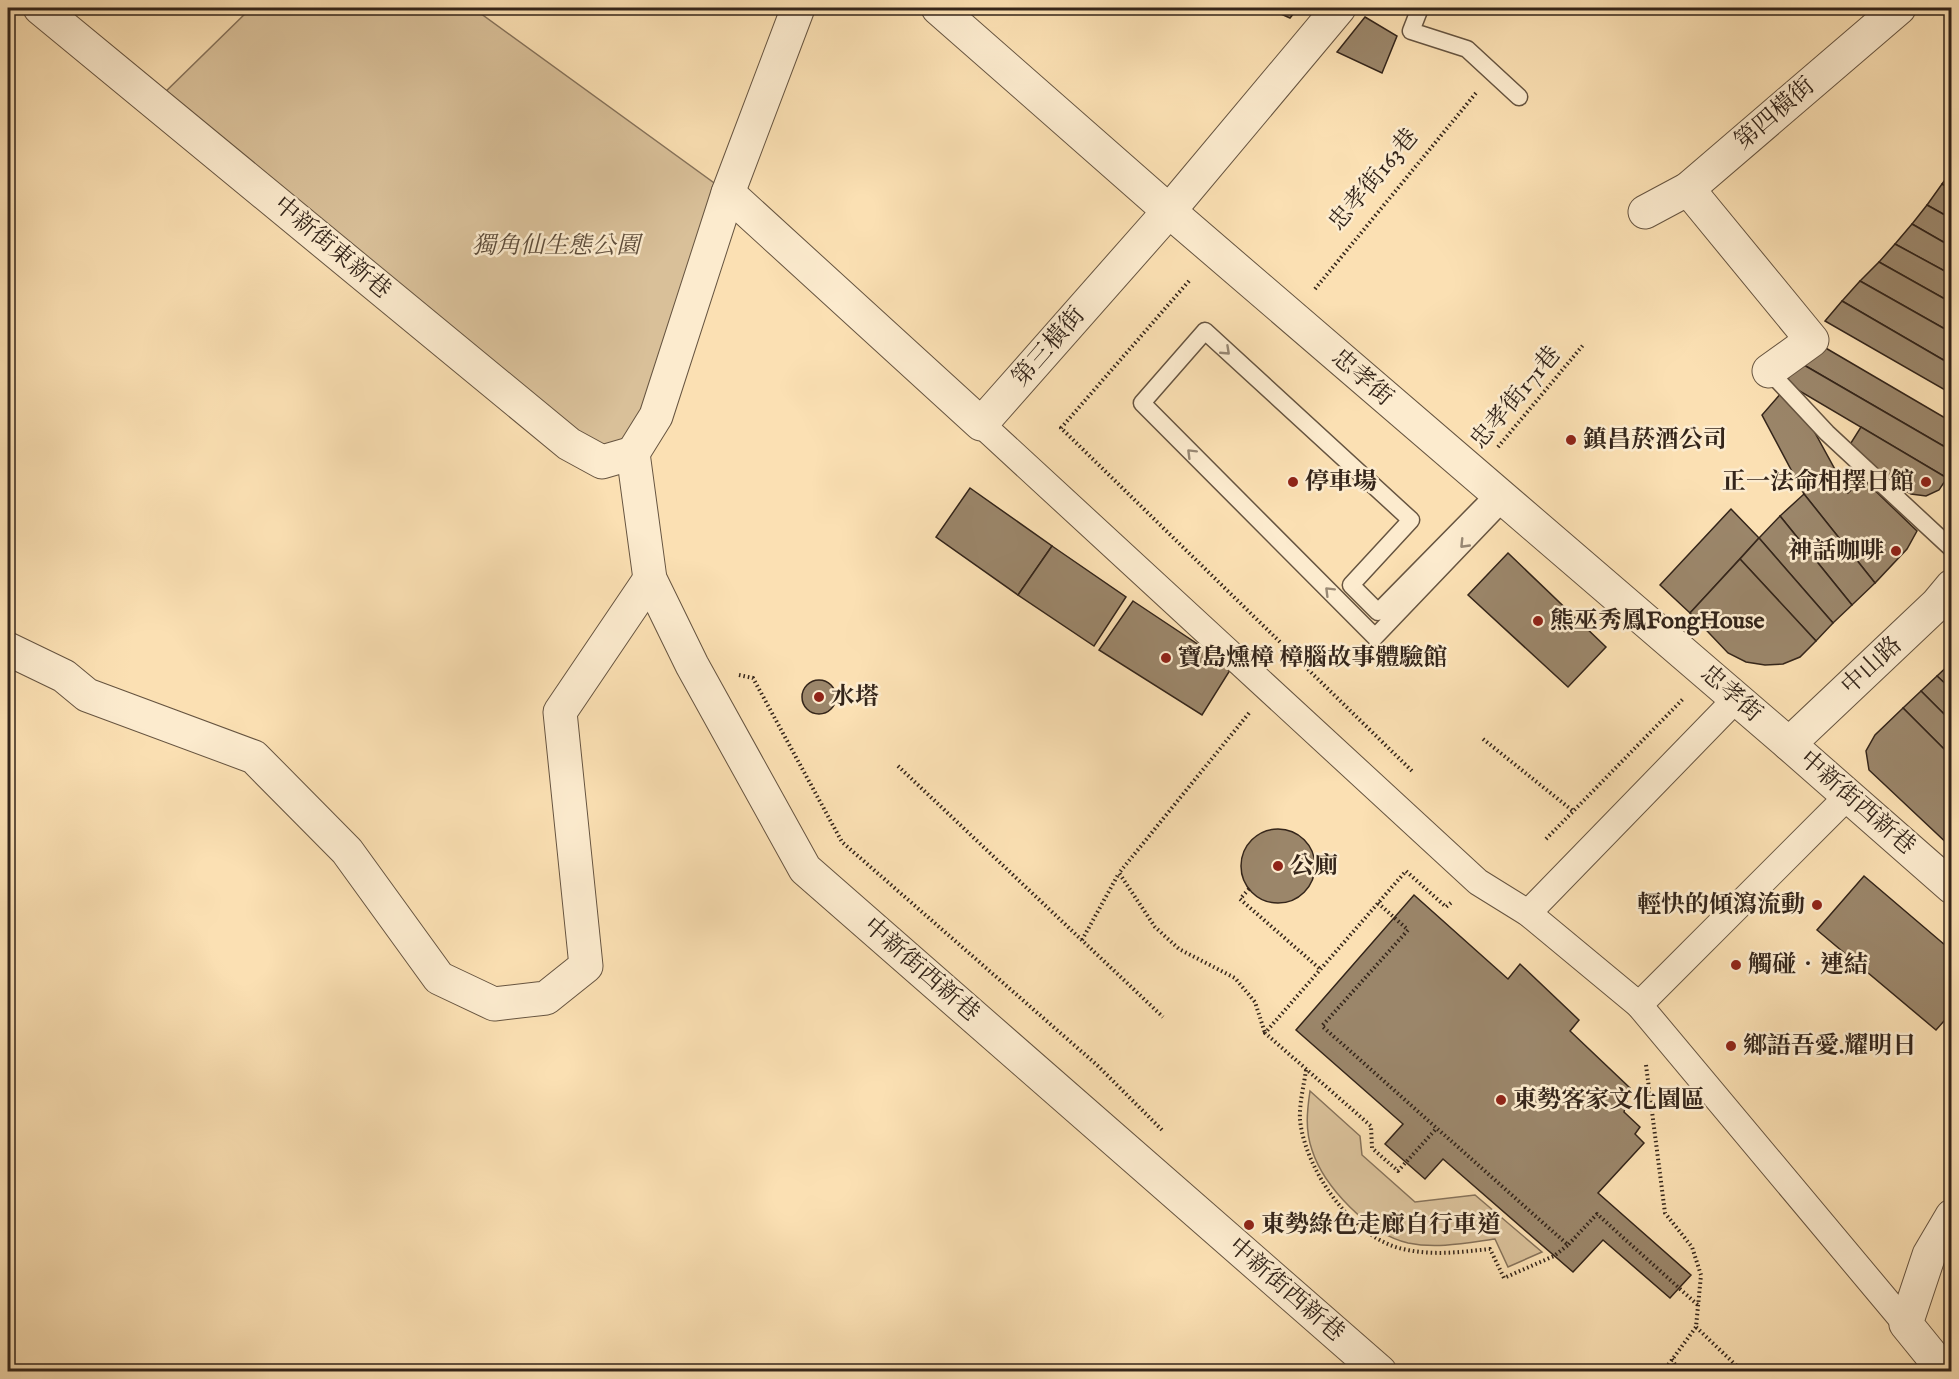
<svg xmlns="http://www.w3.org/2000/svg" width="1959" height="1379" font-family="'IM FELL English','Noto Serif TC',serif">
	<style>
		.green { fill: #d9c099; stroke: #86725a; stroke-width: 1.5 }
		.building { fill: #9b866a; stroke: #34251a; stroke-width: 1.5 }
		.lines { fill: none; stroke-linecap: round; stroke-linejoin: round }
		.service-casing { stroke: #665440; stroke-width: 19 }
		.pedestrian-casing { stroke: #665440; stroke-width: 28 }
		.minor-casing { stroke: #665440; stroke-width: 35 }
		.tertiary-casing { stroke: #665440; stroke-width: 35 }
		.path { stroke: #34251a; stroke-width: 4; stroke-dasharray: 1.5 3; stroke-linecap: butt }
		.service { stroke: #fcebce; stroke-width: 16 }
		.pedestrian { stroke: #fcebce; stroke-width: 26 }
		.minor { stroke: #fcebce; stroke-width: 33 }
		.tertiary { stroke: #fcebce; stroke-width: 33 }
		.oneway { stroke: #988874 }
		.poi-dot { fill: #8f2418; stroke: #fcebce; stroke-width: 2 }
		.labels { text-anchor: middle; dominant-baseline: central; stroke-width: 5; stroke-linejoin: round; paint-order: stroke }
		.street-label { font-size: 24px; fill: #34251a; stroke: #fcebce }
		.park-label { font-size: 24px; font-style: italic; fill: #5d4c3a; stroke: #fcebce }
		.poi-label { font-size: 24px; font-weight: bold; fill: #34251a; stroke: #fcebce; text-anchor: start }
	</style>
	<rect width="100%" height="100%" fill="#fbe0b3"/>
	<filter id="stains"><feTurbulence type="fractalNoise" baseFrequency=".00333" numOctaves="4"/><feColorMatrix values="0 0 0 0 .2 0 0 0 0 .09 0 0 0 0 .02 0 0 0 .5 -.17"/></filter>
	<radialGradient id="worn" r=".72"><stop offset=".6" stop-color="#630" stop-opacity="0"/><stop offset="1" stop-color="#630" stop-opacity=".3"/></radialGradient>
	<!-- green -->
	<g class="green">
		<polygon points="251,8 473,8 728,193 656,416 602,462 155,102"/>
		<path d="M1310 1091 1360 1136 1362 1155 1415 1202 1475 1195 1542 1252 1508 1267 1495 1239C1466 1243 1437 1249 1408 1243 1369 1234 1324 1187 1312 1150 1305 1130 1307 1111 1310 1091Z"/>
	</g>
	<!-- building -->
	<g class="building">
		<polygon points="1267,8 1298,8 1290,18"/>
		<polygon points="1365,17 1397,36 1382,73 1337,52"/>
		<polygon points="1952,170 1952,190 1942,184"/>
		<polygon points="1942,184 1952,190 1952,219 1927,205"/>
		<polygon points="1927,205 1952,219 1952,247 1912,224"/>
		<polygon points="1912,224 1952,247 1952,275 1895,244"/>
		<polygon points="1895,244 1952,275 1952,303 1879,262"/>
		<polygon points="1879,262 1952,303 1952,333 1860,281"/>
		<polygon points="1860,281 1952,333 1952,365 1842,301"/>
		<polygon points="1842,301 1952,365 1952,394 1825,321"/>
		<polygon points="1812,340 1952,422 1952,451 1797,361"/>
		<polygon points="1797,361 1952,451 1952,470 1947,478 1786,383"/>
		<polygon points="1782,392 1803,411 1848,493 1863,479 1917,531 1907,549 1875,583 1804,494 1762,415"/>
		<polygon points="1861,427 1947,478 1939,490 1926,496 1911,494 1896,486 1849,446"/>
		<polygon points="970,488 1052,546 1018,595 936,537"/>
		<polygon points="1804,494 1875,583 1852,605 1780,516"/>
		<polygon points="1731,509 1759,538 1690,613 1660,585"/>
		<polygon points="1780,516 1852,605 1833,623 1759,538"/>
		<polygon points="1759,538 1833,623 1816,641 1740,559"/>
		<polygon points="1052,546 1126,597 1094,646 1018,595"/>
		<polygon points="1508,553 1606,647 1568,687 1468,595"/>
		<polygon points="1740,559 1816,641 1800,657 1783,664 1765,665 1746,662 1728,653 1690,613"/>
		<polygon points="1133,601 1232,667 1202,715 1099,650"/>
		<polygon points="1952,662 1952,690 1937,676"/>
		<polygon points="1937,676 1952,690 1952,722 1921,691"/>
		<circle cx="819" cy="697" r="17"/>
		<polygon points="1921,691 1952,722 1952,757 1903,708"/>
		<polygon points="1903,708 1952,757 1952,848 1869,770 1866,751 1875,735"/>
		<circle cx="1278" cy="866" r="37"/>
		<polygon points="1864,876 1952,951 1952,1012 1936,1030 1817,930"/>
		<polygon points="1414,895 1508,979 1520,964 1579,1020 1570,1031 1630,1088 1624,1112 1640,1127 1635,1134 1644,1143 1598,1193 1691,1275 1670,1298 1603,1240 1573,1272 1443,1159 1425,1179 1385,1144 1403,1124 1296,1030"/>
	</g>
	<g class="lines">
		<defs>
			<g id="service">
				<polyline points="1420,8 1411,31 1467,49 1519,97"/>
				<polyline points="1769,371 1827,433 1952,549"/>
				<polyline points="1495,493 1378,612 1351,585 1411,520 1205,331 1142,403 1375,637 1505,501"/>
			</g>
			<g id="pedestrian">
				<polyline points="981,424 1478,882 1528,913 1639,1005 1906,1324"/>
				<polyline points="1528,913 1736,699"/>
				<polyline points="1639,1005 1849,795"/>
			</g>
			<g id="minor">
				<polyline points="40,8 569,444 602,462 633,453"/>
				<polyline points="938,8 1169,211 1789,744 1952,887"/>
				<polyline points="1688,189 1812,340 1769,371"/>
				<polyline points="728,193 981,424 1169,211 1339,8"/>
				<polyline points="1645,212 1688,189 1899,8"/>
				<polyline points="633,453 650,579 692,665 805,869 1380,1372"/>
				<polyline points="633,453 656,416 728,193 798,8"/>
				<polyline points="8,649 64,676 87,695 254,757 347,851 439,978 494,1004 546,998 586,966 560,712 650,579"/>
				<polyline points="1945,1372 1906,1324 1929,1255 1952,1216"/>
			</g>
			<polyline id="tertiary" points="1789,744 1937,604 1952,586"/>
		</defs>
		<!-- service casing -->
		<use href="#service" class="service-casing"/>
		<!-- pedestrian casing -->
		<use href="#pedestrian" class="pedestrian-casing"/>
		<!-- minor casing -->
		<use href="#minor" class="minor-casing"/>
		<!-- tertiary casing -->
		<use href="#tertiary" class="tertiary-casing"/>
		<!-- path -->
		<g class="path">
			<polyline points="1189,281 1061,428 1412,771"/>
			<polyline points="1315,289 1476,93"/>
			<polyline points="1498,447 1584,344"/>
			<polyline points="739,675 753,678 842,842 1097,1065 1162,1130"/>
			<polyline points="1249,713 1119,873 1155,927 1179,949 1235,978 1255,1002 1265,1033"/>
			<polyline points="1483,739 1573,811"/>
			<polyline points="898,766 1163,1017"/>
			<polyline points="1546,839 1684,698"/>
			<polyline points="1249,889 1240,899 1320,969"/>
			<polyline points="1378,903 1408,930 1322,1026 1568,1245 1597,1214 1699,1306"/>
			<polyline points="1082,940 1119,873"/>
			<polyline points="1646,1065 1665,1213 1692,1247 1701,1275 1696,1327 1743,1372"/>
			<path d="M1306 1070C1304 1085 1299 1104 1300 1120 1305 1169 1352 1238 1403 1249 1433 1256 1460 1252 1490 1249L1504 1278 1554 1256 1568 1245"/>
			<polyline points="1435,1130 1398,1171 1372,1148 1371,1126 1265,1033 1406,871 1446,907 1452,902"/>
			<polyline points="1672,1359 1679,1372"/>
			<polyline points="1663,1372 1696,1327"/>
		</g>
		<!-- service -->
		<use href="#service" class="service"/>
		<!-- pedestrian -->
		<use href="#pedestrian" class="pedestrian"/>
		<!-- minor -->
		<use href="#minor" class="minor"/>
		<!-- tertiary -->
		<use href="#tertiary" class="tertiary"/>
	</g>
	<!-- one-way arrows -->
	<defs><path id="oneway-chevron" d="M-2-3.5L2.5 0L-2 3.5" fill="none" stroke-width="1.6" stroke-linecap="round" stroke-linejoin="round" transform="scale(1.5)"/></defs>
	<g class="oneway">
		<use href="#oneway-chevron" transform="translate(1226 351) rotate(43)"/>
		<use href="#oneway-chevron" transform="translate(1191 453) rotate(-135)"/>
		<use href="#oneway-chevron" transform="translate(1464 544) rotate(134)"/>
		<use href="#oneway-chevron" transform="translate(1329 591) rotate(-135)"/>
	</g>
	<!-- markers -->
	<g class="poi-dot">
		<circle cx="1571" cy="440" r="6"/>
		<circle cx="1293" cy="482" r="6"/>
		<circle cx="1926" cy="482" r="6"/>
		<circle cx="1896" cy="551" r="6"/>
		<circle cx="1538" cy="621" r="6"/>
		<circle cx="1166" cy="658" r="6"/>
		<circle cx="819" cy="697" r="6"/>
		<circle cx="1278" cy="866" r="6"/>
		<circle cx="1817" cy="905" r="6"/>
		<circle cx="1736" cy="965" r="6"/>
		<circle cx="1731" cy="1046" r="6"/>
		<circle cx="1501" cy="1100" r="6"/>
		<circle cx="1249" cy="1225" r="6"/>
	</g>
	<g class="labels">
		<!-- street labels -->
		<g class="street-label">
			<text transform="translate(1775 114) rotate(-41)">第四橫街</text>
			<text transform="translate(1374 180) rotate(-50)">忠孝街163巷</text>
			<text transform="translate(332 248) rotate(40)">中新街東新巷</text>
			<text transform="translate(1049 347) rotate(-49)">第三橫街</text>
			<text transform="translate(1362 378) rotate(41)">忠孝街</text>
			<text transform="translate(1516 398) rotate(-50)">忠孝街171巷</text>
			<text transform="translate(1872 666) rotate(-43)">中山路</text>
			<text transform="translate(1731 694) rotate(41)">忠孝街</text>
			<text transform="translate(1857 803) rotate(41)">中新街西新巷</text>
			<text transform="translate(921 970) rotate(41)">中新街西新巷</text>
			<text transform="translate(1286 1290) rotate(41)">中新街西新巷</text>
		</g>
		<!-- park labels -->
		<g class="park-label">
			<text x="556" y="246">獨角仙生態公園</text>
		</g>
		<!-- poi labels -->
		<g class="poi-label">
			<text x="1583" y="440">鎮昌菸酒公司</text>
			<text x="1305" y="482">停車場</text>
			<text x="1914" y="482" text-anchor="end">正一法命相擇日館</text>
			<text x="1884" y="551" text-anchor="end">神話咖啡</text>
			<text x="1550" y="621">熊巫秀鳳FongHouse</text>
			<text x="1178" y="658">寶島燻樟 樟腦故事體驗館</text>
			<text x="831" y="697">水塔</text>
			<text x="1290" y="866">公廁</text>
			<text x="1805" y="905" text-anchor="end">輕快的傾瀉流動</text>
			<text x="1748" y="965">觸碰‧連結</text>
			<text x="1743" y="1046">鄉語吾愛.耀明日</text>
			<text x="1513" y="1100">東勢客家文化園區</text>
			<text x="1261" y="1225">東勢綠色走廊自行車道</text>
		</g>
	</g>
	<!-- margin -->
	<rect width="1959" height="1379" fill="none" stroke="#fbe0b3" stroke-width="30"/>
	<rect x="9" y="9" width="1941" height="1361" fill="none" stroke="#34251a" stroke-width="3"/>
	<rect x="15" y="15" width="1929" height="1349" fill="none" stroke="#34251a" stroke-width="1.5"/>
	<rect width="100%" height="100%" filter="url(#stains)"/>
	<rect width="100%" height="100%" fill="url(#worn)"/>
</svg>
